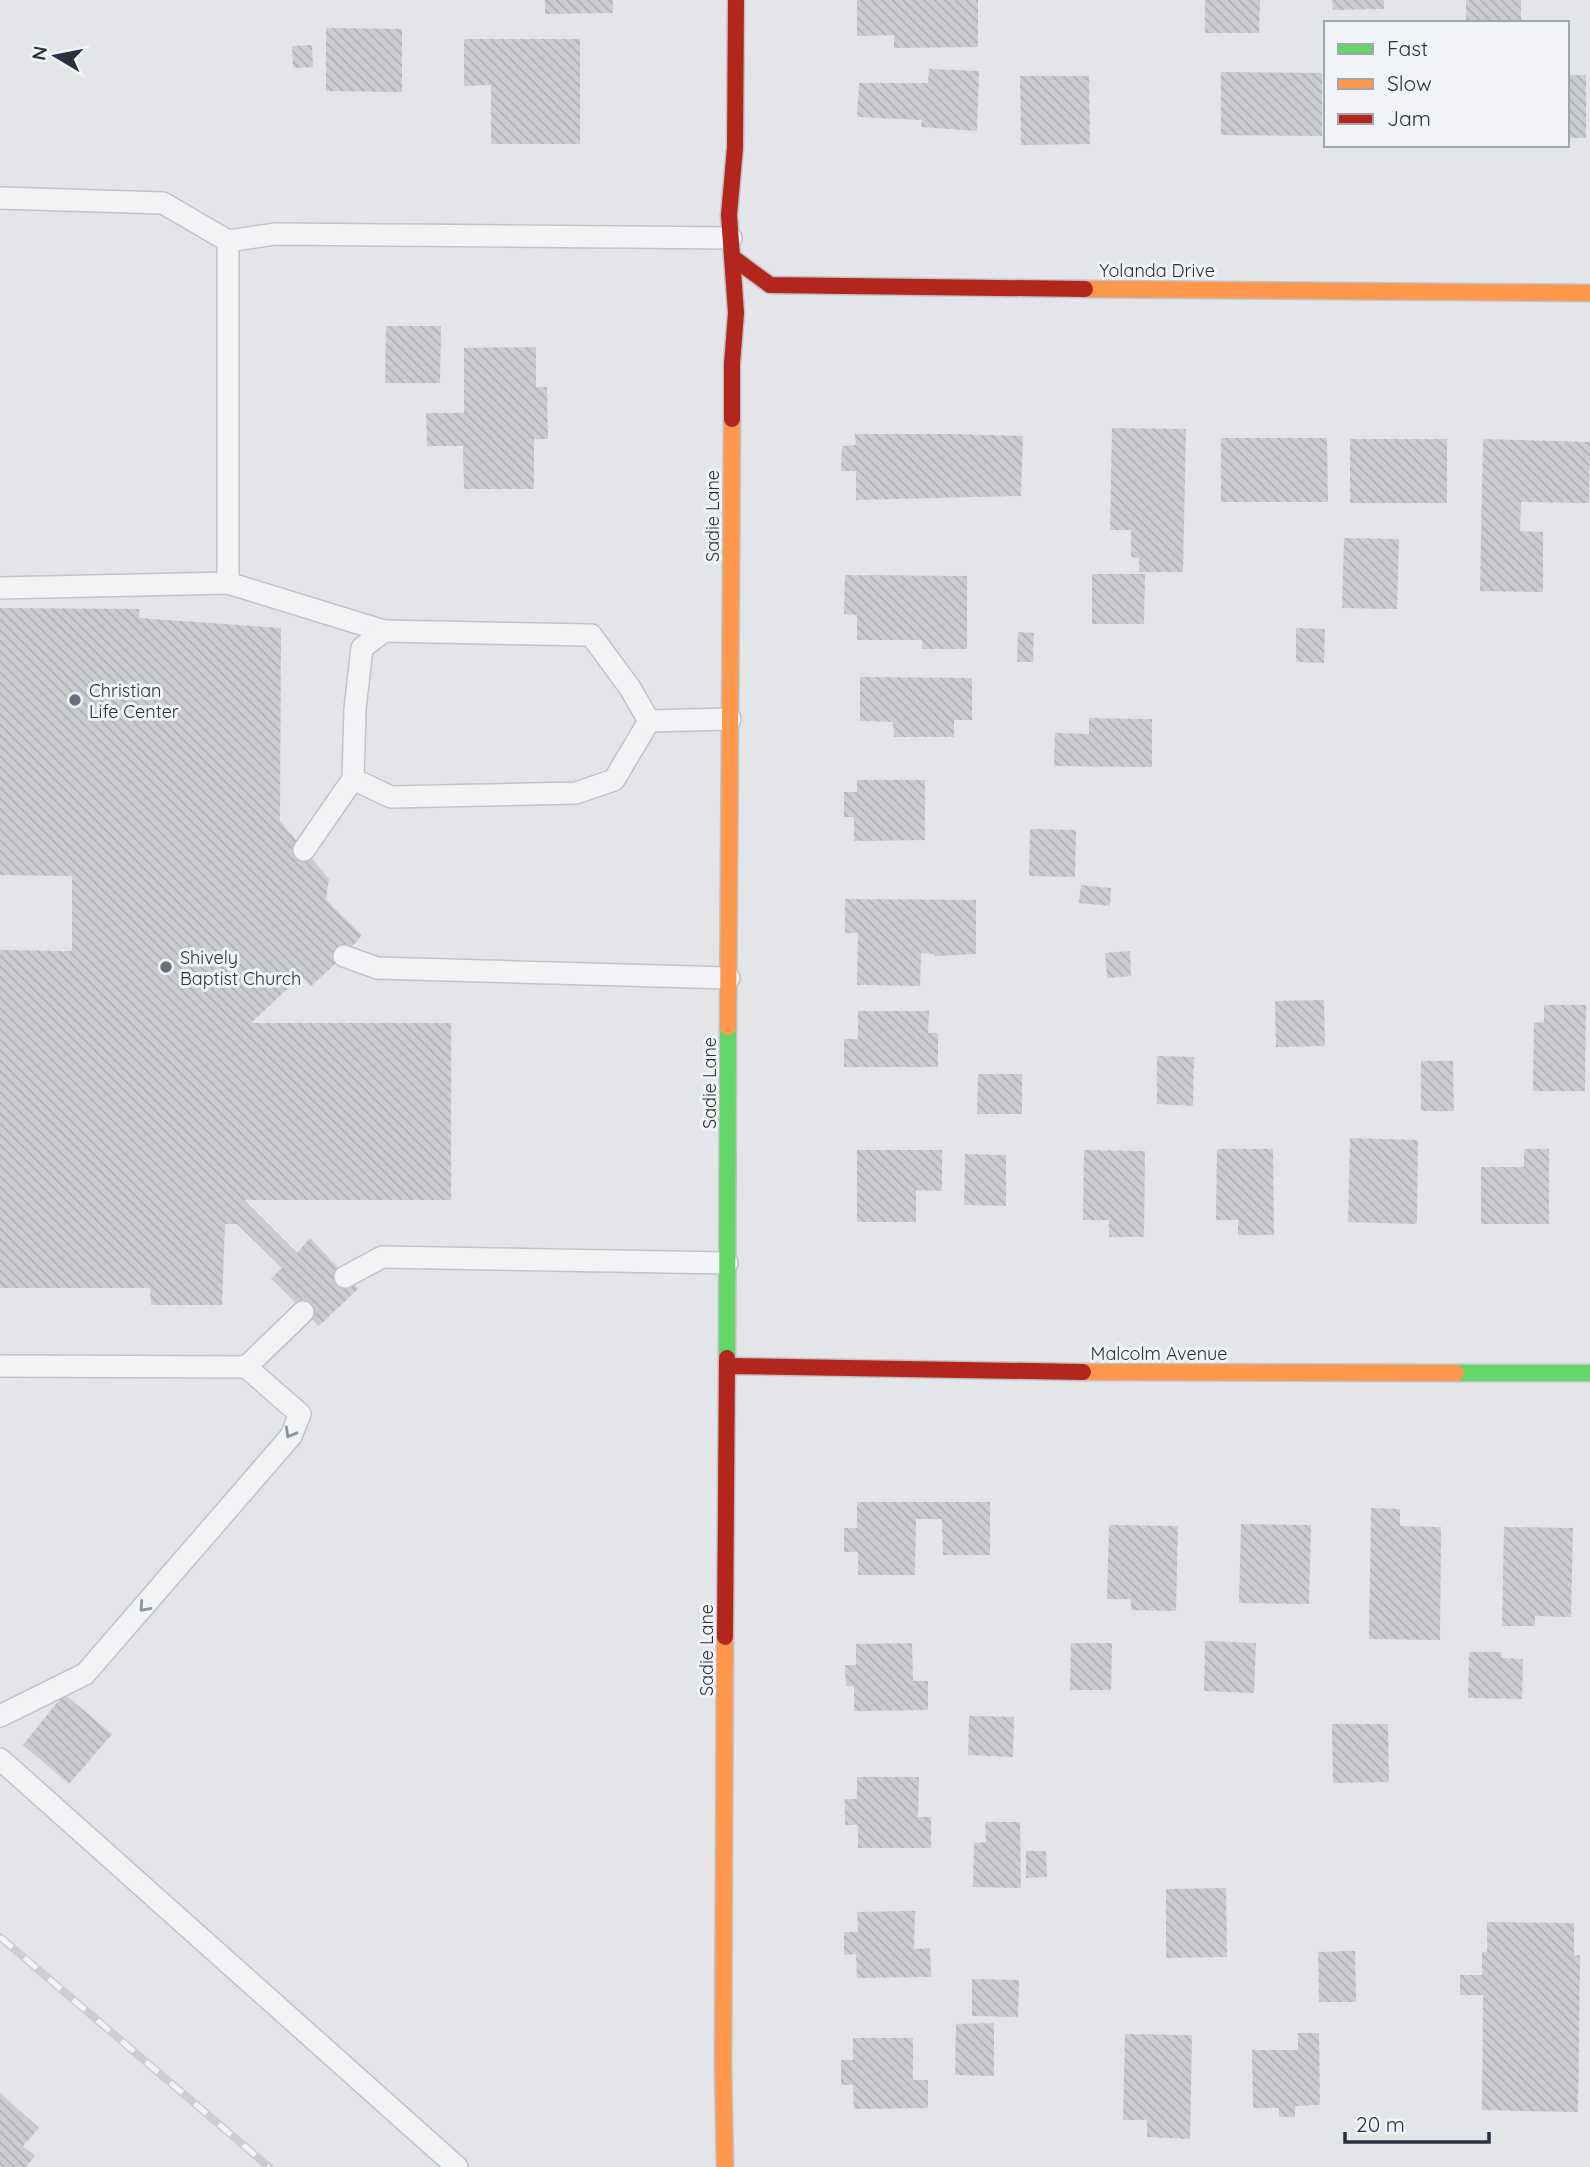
<svg xmlns="http://www.w3.org/2000/svg" width="1590" height="2167" font-family="Quicksand,sans-serif">
	<style>
		.building { fill: url(#building-back-hatch) }
		.lines { fill: none; stroke-linecap: round; stroke-linejoin: round }
		.lane-casing { stroke: #c0c2c4; stroke-width: 24 }
		.fast-casing { stroke: #c0c2c4; stroke-width: 19 }
		.slow-casing { stroke: #c0c2c4; stroke-width: 19 }
		.jam-casing { stroke: #c0c2c4; stroke-width: 19 }
		.lane { stroke: #f2f3f5; stroke-width: 21 }
		.fast { stroke: #63d668; stroke-width: 16 }
		.slow { stroke: #ff974d; stroke-width: 16 }
		.jam { stroke: #b3261e; stroke-width: 16 }
		.rail-casing { stroke: #cccdcf; stroke-width: 8 }
		.rail { stroke: #f1f3f7; stroke-width: 5; stroke-dasharray: 16; stroke-linecap: butt }
		.oneway { stroke: #8e929a }
		.poi-dot { fill: #6b6f7b; stroke: #f1f3f7; stroke-width: 2.5 }
		.labels { text-anchor: middle; dominant-baseline: central; stroke-width: 6; stroke-linejoin: round; paint-order: stroke }
		.street-label { font-size: 18px; fill: #2b3040; stroke: #f1f3f7 }
		.poi-label { font-size: 18px; fill: #2b3040; stroke: #f1f3f7; text-anchor: start }
	</style>
	<defs>
		<pattern id="building-back-hatch" width="6" height="6" patternUnits="userSpaceOnUse" patternTransform="scale(1.75)"><rect width="6" height="6" fill="#caccd0"/><path d="M-1 5l2 2M0 0l6 6M5-1l2 2" fill="none" stroke="#aeb0b4"/></pattern>
	</defs>
	<rect width="100%" height="100%" fill="#e3e5e8"/>
	<!-- building -->
	<g class="building">
		<polygon points="545,0 613,0 613,13 545,14"/>
		<polygon points="857,0 978,0 978,47 894,48 894,35 857,36"/>
		<polygon points="1205,0 1260,0 1259,33 1205,33"/>
		<polygon points="1332,0 1384,0 1384,9 1333,10"/>
		<rect x="1466" y="0" width="55" height="23"/>
		<polygon points="326,28 402,29 402,92 326,91"/>
		<polygon points="464,39 580,39 580,144 491,144 491,85 464,86"/>
		<polygon points="312,45 313,67 293,68 292,46"/>
		<polygon points="929,69 979,71 977,131 921,127 922,120 857,117 859,83 928,83"/>
		<polygon points="1221,72 1322,73 1322,136 1221,135"/>
		<rect x="1567" y="75" width="19" height="63"/>
		<polygon points="1020,76 1089,76 1090,144 1021,145"/>
		<polygon points="386,326 441,326 440,383 385,383"/>
		<polygon points="536,347 536,387 547,387 548,439 534,439 534,489 464,489 463,446 427,446 426,413 464,413 464,348"/>
		<polygon points="1112,428 1186,429 1183,572 1139,572 1139,558 1131,557 1131,530 1110,530"/>
		<polygon points="855,434 951,434 1023,436 1021,496 856,500 856,471 841,471 842,446 856,445"/>
		<polygon points="1221,438 1327,438 1328,502 1221,502"/>
		<rect x="1350" y="439" width="97" height="64"/>
		<polygon points="1483,439 1590,442 1589,503 1521,502 1520,531 1543,532 1543,592 1480,591"/>
		<polygon points="1344,538 1399,539 1397,609 1342,608"/>
		<polygon points="1092,574 1145,574 1144,624 1092,624"/>
		<polygon points="845,575 967,576 967,649 922,649 922,640 857,640 857,615 844,614"/>
		<polygon points="0,608 139,609 139,618 281,628 280,821 329,879 326,900 362,935 344,956 311,986 301,976 251,1023 451,1023 451,1200 244,1200 297,1253 310,1238 358,1289 319,1326 271,1278 282,1268 237,1224 225,1224 222,1305 151,1305 150,1288 0,1288 0,950 72,951 72,876 0,875"/>
		<polygon points="1296,628 1325,629 1324,663 1296,662"/>
		<polygon points="1018,632 1034,633 1033,662 1017,662"/>
		<polygon points="860,677 972,678 972,720 954,720 954,737 894,737 893,722 860,721"/>
		<polygon points="1089,718 1152,719 1152,767 1054,766 1055,733 1089,734"/>
		<polygon points="857,780 925,780 925,840 854,841 854,817 844,817 844,792 857,792"/>
		<polygon points="1030,829 1076,830 1075,877 1029,876"/>
		<polygon points="1081,885 1111,888 1110,906 1079,903"/>
		<polygon points="845,899 976,900 976,954 935,956 934,954 921,953 920,986 857,985 858,933 845,933"/>
		<polygon points="1130,951 1131,976 1107,978 1105,953"/>
		<polygon points="1324,1000 1325,1046 1276,1047 1275,1001"/>
		<polygon points="1544,1005 1586,1005 1585,1091 1533,1091 1534,1023 1544,1022"/>
		<polygon points="858,1011 929,1011 928,1033 938,1033 938,1067 844,1067 844,1039 858,1039"/>
		<polygon points="1157,1056 1194,1057 1193,1106 1157,1104"/>
		<polygon points="1421,1061 1453,1061 1454,1111 1421,1111"/>
		<polygon points="978,1074 1022,1074 1022,1114 977,1114"/>
		<polygon points="1350,1138 1418,1140 1417,1224 1348,1222"/>
		<polygon points="1217,1149 1273,1149 1274,1235 1238,1235 1238,1220 1216,1220"/>
		<polygon points="1524,1149 1549,1149 1549,1224 1481,1224 1481,1167 1524,1167"/>
		<polygon points="857,1150 942,1150 942,1191 916,1190 916,1222 857,1222"/>
		<polygon points="1084,1150 1145,1151 1144,1237 1109,1237 1109,1220 1083,1220"/>
		<polygon points="965,1154 1006,1155 1006,1206 964,1205"/>
		<polygon points="857,1502 990,1502 990,1555 943,1555 942,1519 916,1519 915,1575 858,1575 858,1552 844,1552 844,1528 857,1528"/>
		<polygon points="1371,1508 1400,1509 1400,1526 1441,1527 1440,1640 1369,1639"/>
		<polygon points="1241,1524 1311,1525 1309,1604 1239,1603"/>
		<polygon points="1109,1525 1178,1526 1176,1611 1131,1610 1131,1599 1107,1599"/>
		<polygon points="1504,1527 1573,1528 1571,1617 1535,1616 1535,1626 1502,1626"/>
		<polygon points="1205,1641 1256,1643 1254,1693 1204,1691"/>
		<polygon points="912,1643 913,1681 928,1681 928,1710 854,1711 854,1686 846,1686 845,1665 856,1665 856,1644"/>
		<polygon points="1071,1643 1112,1643 1111,1690 1070,1690"/>
		<polygon points="1469,1652 1501,1652 1501,1658 1523,1659 1522,1699 1468,1698"/>
		<polygon points="64,1694 112,1734 69,1784 23,1745"/>
		<polygon points="969,1716 1014,1717 1013,1757 968,1755"/>
		<polygon points="1332,1724 1388,1724 1389,1782 1333,1783"/>
		<polygon points="857,1777 919,1777 918,1817 931,1817 931,1848 858,1848 858,1825 845,1825 845,1799 857,1799"/>
		<polygon points="985,1822 1020,1822 1021,1888 973,1887 974,1843 986,1842"/>
		<polygon points="1026,1851 1046,1851 1047,1877 1026,1878"/>
		<polygon points="1226,1888 1227,1957 1166,1958 1166,1889"/>
		<polygon points="915,1911 914,1949 930,1948 931,1977 857,1978 856,1954 844,1955 844,1932 858,1932 857,1912"/>
		<polygon points="1487,1922 1574,1923 1574,1956 1580,1955 1578,2112 1482,2110 1483,1995 1460,1995 1460,1975 1482,1975 1482,1952 1487,1952"/>
		<polygon points="1355,1951 1356,2002 1319,2002 1318,1952"/>
		<polygon points="972,1979 1019,1980 1018,2017 972,2016"/>
		<polygon points="994,2023 994,2076 955,2075 956,2024"/>
		<polygon points="1298,2033 1319,2033 1320,2105 1295,2106 1295,2117 1279,2117 1279,2108 1253,2108 1252,2050 1298,2050"/>
		<polygon points="1125,2034 1192,2035 1190,2139 1147,2137 1147,2120 1123,2120"/>
		<polygon points="853,2038 913,2038 913,2080 928,2080 928,2108 854,2109 853,2085 841,2085 841,2060 853,2060"/>
		<polygon points="0,2093 39,2128 23,2146 35,2156 26,2167 2,2167 0,2165"/>
	</g>
	<g class="lines">
		<defs>
			<g id="lane">
				<polyline points="0,198 163,203 228,241 228,583"/>
				<polyline points="228,241 275,234 731,238"/>
				<polyline points="0,588 228,583 384,631"/>
				<polygon points="384,631 591,635 630,688 649,721 614,780 576,793 391,797 353,779 355,709 362,648"/>
				<polyline points="649,721 730,719"/>
				<polyline points="304,850 353,779"/>
				<polyline points="344,956 377,968 729,978"/>
				<polyline points="345,1277 382,1257 727,1263"/>
				<polyline points="0,1366 246,1367 303,1312"/>
				<polyline points="0,1716 85,1674 291,1436 300,1414 246,1367"/>
				<polyline points="0,1759 457,2167"/>
			</g>
			<g id="fast">
				<polyline points="727,1358 728,1027"/>
				<polyline points="1456,1373 1590,1373"/>
			</g>
			<g id="slow">
				<polyline points="1085,289 1590,293"/>
				<polyline points="728,1027 732,419"/>
				<polyline points="1083,1372 1456,1373"/>
				<polyline points="725,2167 723,2067 725,1637"/>
			</g>
			<g id="jam">
				<polyline points="732,257 770,285 1085,289"/>
				<polyline points="732,419 732,364 736,313 729,215 735,148 736,0"/>
				<polyline points="727,1366 1083,1372"/>
				<polyline points="725,1637 727,1358"/>
			</g>
		</defs>
		<!-- lane casing -->
		<use href="#lane" class="lane-casing"/>
		<!-- fast casing -->
		<use href="#fast" class="fast-casing"/>
		<!-- slow casing -->
		<use href="#slow" class="slow-casing"/>
		<!-- jam casing -->
		<use href="#jam" class="jam-casing"/>
		<!-- lane -->
		<use href="#lane" class="lane"/>
		<!-- fast -->
		<use href="#fast" class="fast"/>
		<!-- slow -->
		<use href="#slow" class="slow"/>
		<!-- jam -->
		<use href="#jam" class="jam"/>
		<defs>
			<polyline id="rail" points="0,1937 269,2167"/>
		</defs>
		<!-- rail casing -->
		<use href="#rail" class="rail-casing"/>
		<!-- rail -->
		<use href="#rail" class="rail"/>
	</g>
	<!-- one-way arrows -->
	<defs><path id="oneway-chevron" d="M-2-3.5L2.5 0L-2 3.5" fill="none" stroke-width="1.6" stroke-linecap="round" stroke-linejoin="round" transform="scale(1.75)"/></defs>
	<g class="oneway">
		<use href="#oneway-chevron" transform="translate(290 1433) rotate(119)"/>
		<use href="#oneway-chevron" transform="translate(144 1607) rotate(131)"/>
	</g>
	<!-- markers -->
	<g class="poi-dot">
		<circle cx="75" cy="700" r="7"/>
		<circle cx="166" cy="967" r="7"/>
	</g>
	<g class="labels">
		<!-- street labels -->
		<g class="street-label">
			<text x="1157" y="270">Yolanda Drive</text>
			<text transform="translate(712 516) rotate(-90)">Sadie Lane</text>
			<text transform="translate(709 1083) rotate(-90)">Sadie Lane</text>
			<text x="1159" y="1353">Malcolm Avenue</text>
			<text transform="translate(706 1650) rotate(-90)">Sadie Lane</text>
		</g>
		<!-- poi labels -->
		<g class="poi-label">
			<text x="89" y="690">Christian<tspan x="89" dy="21">Life Center</tspan></text>
			<text x="180" y="957">Shively<tspan x="180" dy="21">Baptist Church</tspan></text>
		</g>
	</g>
	<!-- legend -->
	<rect x="1324" y="21" width="245" height="126" fill="#f1f3f7" stroke="#a2a5ae" stroke-width="2"/>
	<rect x="1338" y="44" width="35" height="10" fill="#63d668" stroke="#a2a5ae" stroke-width="2"/>
	<text x="1387" y="56" font-size="21" fill="#2b3040">Fast</text>
	<rect x="1338" y="79" width="35" height="10" fill="#ff974d" stroke="#a2a5ae" stroke-width="2"/>
	<text x="1387" y="91" font-size="21" fill="#2b3040">Slow</text>
	<rect x="1338" y="114" width="35" height="10" fill="#b3261e" stroke="#a2a5ae" stroke-width="2"/>
	<text x="1387" y="126" font-size="21" fill="#2b3040">Jam</text>
	<!-- north arrow -->
	<g transform="translate(56 56) rotate(280)" stroke="#f1f3f7" stroke-width="5" paint-order="stroke">
	<path d="M0-5L12 26L0 18L-12 26Z" fill="#2b3040"/>
	<text y="-10" font-size="19" font-weight="bold" text-anchor="middle" fill="#2b3040">N</text>
	</g>
	<!-- scale -->
	<path d="M1345 2132v10h144v-10" fill="none" stroke="#2b3040" stroke-width="3.5"/>
	<text x="1356" y="2132" font-size="21" fill="#2b3040" stroke="#f1f3f7" stroke-width="5" paint-order="stroke">20 m</text>
</svg>
